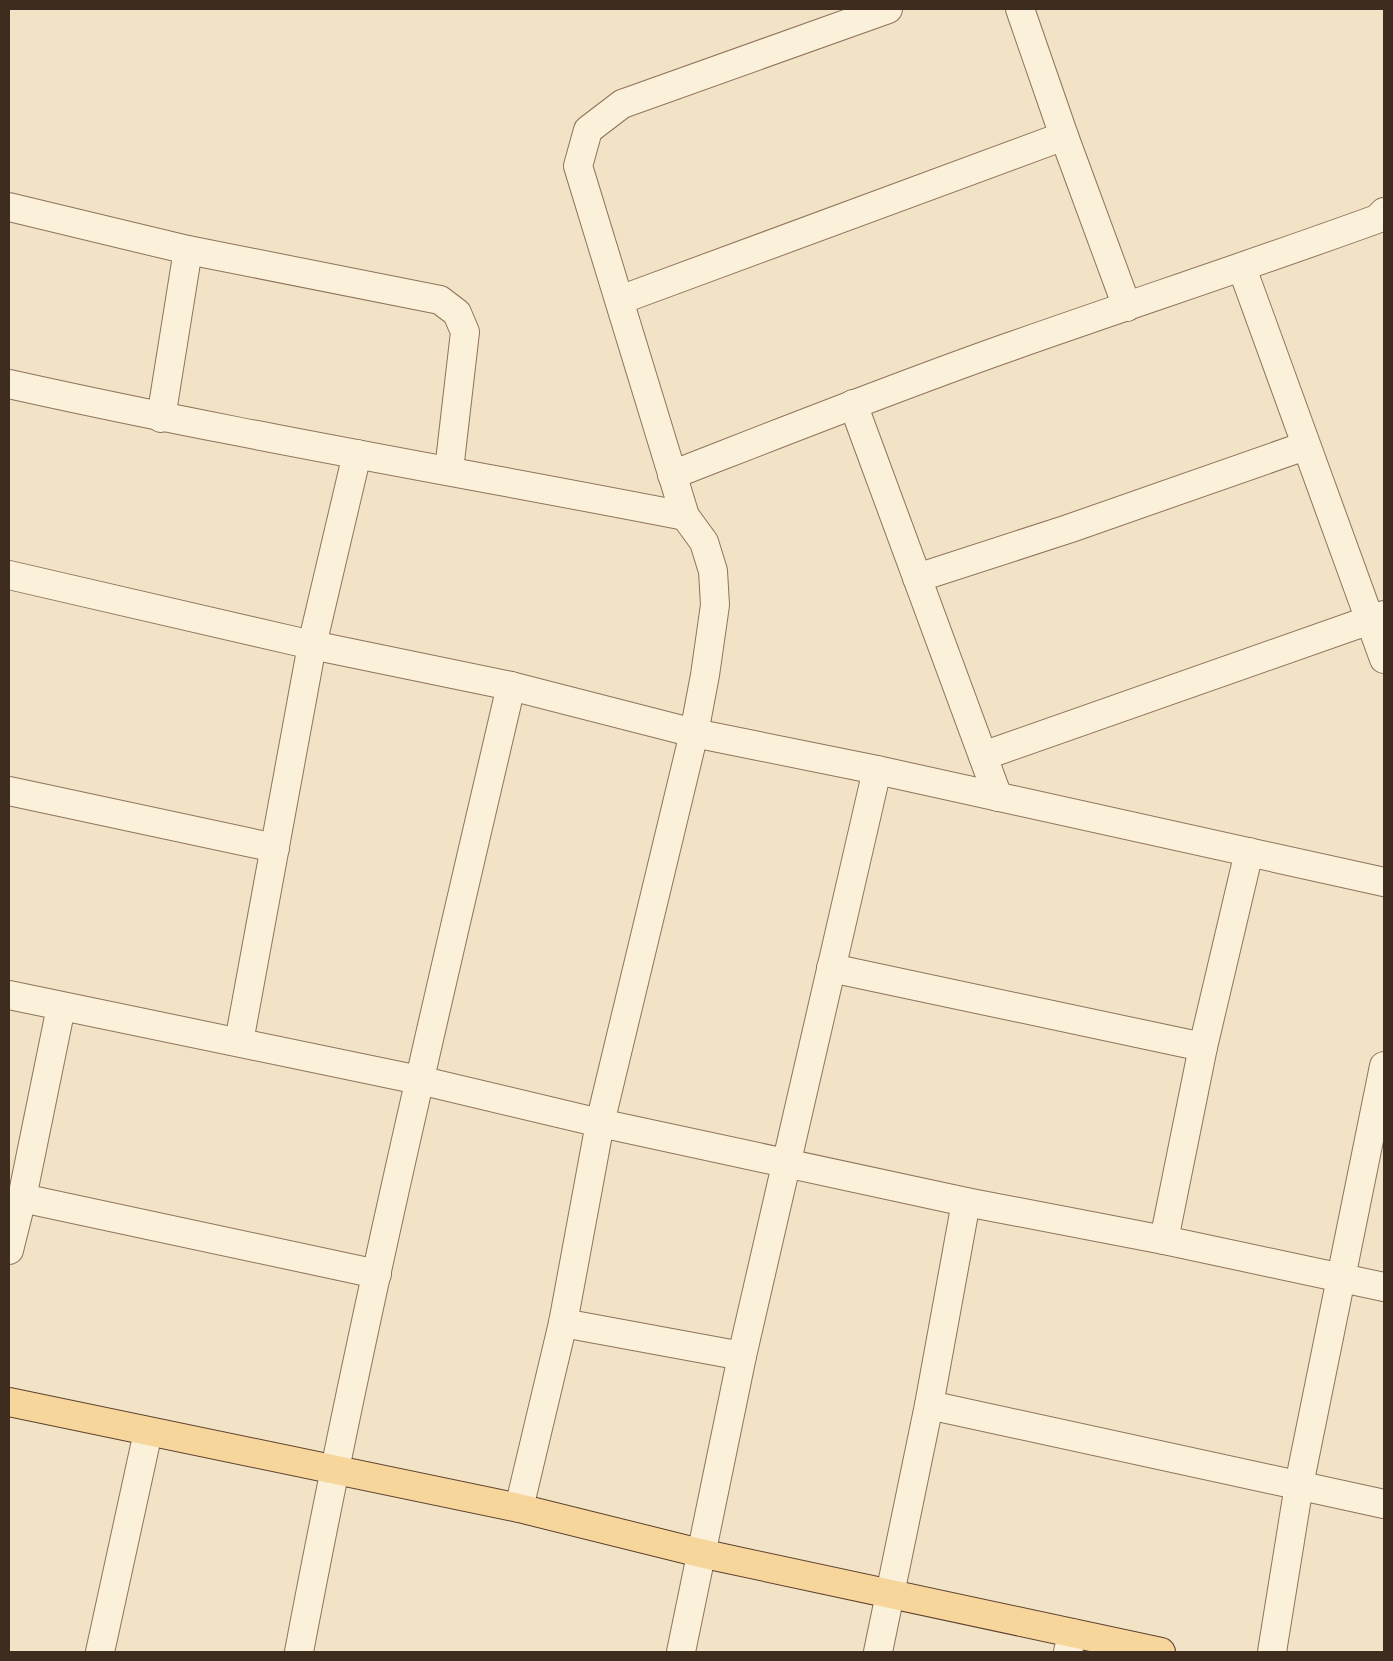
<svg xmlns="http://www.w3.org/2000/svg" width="1393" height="1661" font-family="Literata,serif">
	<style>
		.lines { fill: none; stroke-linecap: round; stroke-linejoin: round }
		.minor-casing { stroke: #8f735a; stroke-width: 30 }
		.major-casing { stroke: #5d412e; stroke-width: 30 }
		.minor { stroke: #fbf0da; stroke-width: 28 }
		.major { stroke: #f7d69c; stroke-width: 28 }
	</style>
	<rect width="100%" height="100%" fill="#f2e2c6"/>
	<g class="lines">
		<defs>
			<g id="minor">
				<polyline points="1020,9 1064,136 1127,307"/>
				<polyline points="9,207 188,250 440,300 457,313 465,332 449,470"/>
				<polyline points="1242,268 1384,659"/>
				<polyline points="620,300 1064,136"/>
				<path d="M9 384C233 434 459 472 685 516"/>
				<polyline points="853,404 998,797"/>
				<polyline points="161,418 188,250"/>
				<path d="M672 475C785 431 898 386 1012 346 1134 303 1256 263 1377 219L1384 212"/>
				<polyline points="9,575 312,645 511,686 694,733 877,770 1384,882"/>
				<polyline points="917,578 1068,529 1305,446"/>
				<polyline points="983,756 1384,615"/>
				<polyline points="9,791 275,848"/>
				<polyline points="831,968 1203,1047"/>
				<polyline points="9,995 419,1080 600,1123 966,1202 1164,1240 1384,1287"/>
				<polyline points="239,1042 312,645 357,454"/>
				<polyline points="22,1198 377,1274"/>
				<polyline points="1164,1240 1203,1047 1249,852"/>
				<polyline points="9,1250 22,1198 61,1007"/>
				<polyline points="563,1323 742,1356"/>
				<polyline points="929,1405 1384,1504"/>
				<polyline points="519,1508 563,1323 600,1123 694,733 705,675 715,605 713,571 704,542 685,516 578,166 588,130 622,104 888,9"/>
				<polyline points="100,1652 148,1432"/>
				<path d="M299 1652C360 1328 436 1007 511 686"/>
				<polyline points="681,1652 742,1356 877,770"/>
				<polyline points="878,1652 929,1405 966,1202"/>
				<polyline points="1068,1652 1072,1633"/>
				<polyline points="1272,1652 1299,1485 1384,1066"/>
			</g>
			<polyline id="major" points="9,1402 519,1508 700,1553 1161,1652"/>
		</defs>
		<!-- minor casing -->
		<use href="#minor" class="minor-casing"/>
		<!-- major casing -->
		<use href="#major" class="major-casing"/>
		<!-- minor -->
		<use href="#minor" class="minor"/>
		<!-- major -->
		<use href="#major" class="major"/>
	</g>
	<!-- border -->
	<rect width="1393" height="1661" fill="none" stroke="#3e2c1f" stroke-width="20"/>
</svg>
